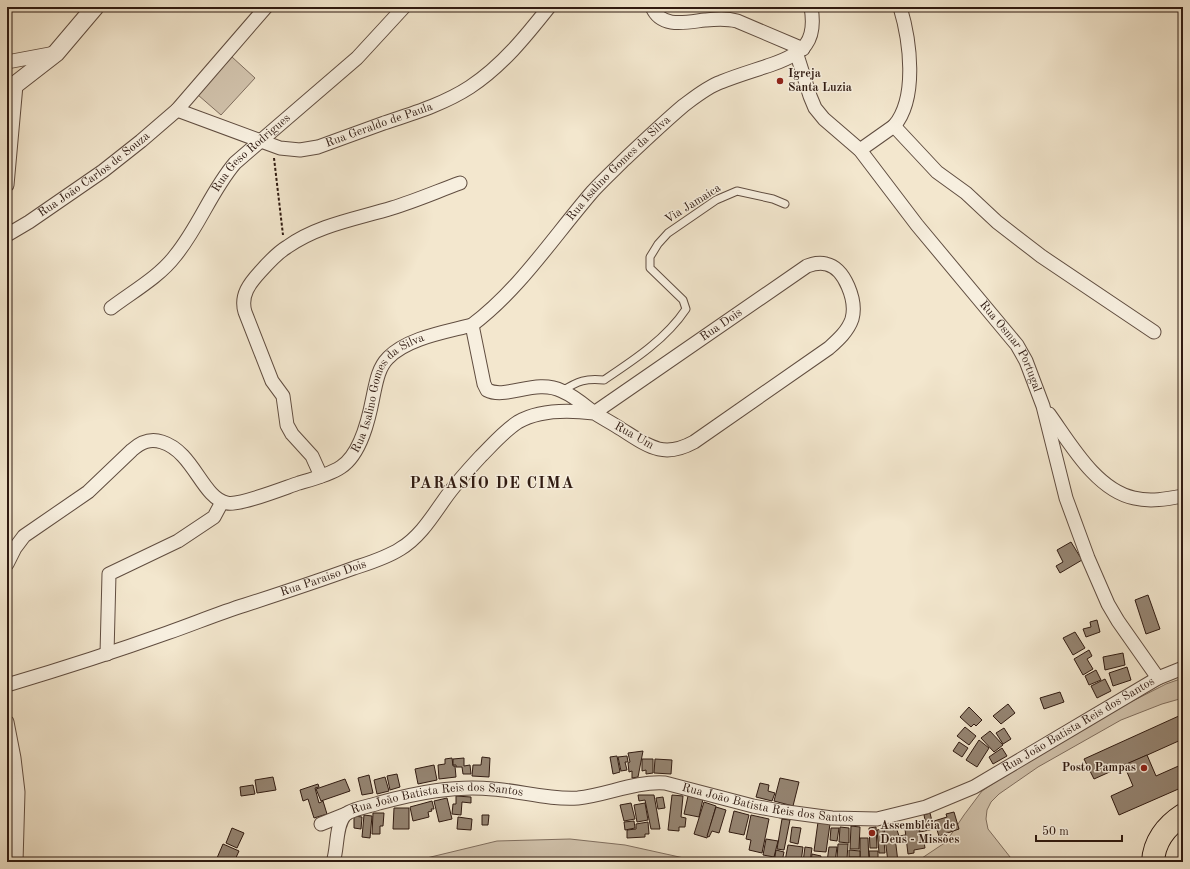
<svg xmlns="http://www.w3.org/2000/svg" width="1190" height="869" font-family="'Old Standard TT',serif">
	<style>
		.green { fill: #d2c4ae; stroke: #806f60 }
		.building { fill: #958573; stroke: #2f1a11 }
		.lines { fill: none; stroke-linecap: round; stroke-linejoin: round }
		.service-casing { stroke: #604d40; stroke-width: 9 }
		.minor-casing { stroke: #604d40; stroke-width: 15 }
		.tertiary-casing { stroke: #604d40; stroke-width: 19 }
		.motorway-casing { stroke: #2f1a11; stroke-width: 24 }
		.path { stroke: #2f1a11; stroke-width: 2; stroke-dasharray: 3 2; stroke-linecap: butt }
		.service { stroke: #f7efdf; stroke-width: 7 }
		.minor { stroke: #f7efdf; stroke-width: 13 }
		.tertiary { stroke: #f7efdf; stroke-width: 17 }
		.motorway { stroke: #f3e7ce; stroke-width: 22 }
		.poi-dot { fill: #8f2418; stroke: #f7efdf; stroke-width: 1.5 }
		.labels { text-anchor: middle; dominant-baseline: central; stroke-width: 3; stroke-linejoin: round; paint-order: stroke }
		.poi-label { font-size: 12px; font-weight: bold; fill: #2f1a11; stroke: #f7efdf; text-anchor: start }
		.street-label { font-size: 12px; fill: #2f1a11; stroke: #f7efdf }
		.district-label { font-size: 16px; font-weight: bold; letter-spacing: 1px; fill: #2f1a11; stroke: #f7efdf }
	</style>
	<rect width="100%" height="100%" fill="#f3e7ce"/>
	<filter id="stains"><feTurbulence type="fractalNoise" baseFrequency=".005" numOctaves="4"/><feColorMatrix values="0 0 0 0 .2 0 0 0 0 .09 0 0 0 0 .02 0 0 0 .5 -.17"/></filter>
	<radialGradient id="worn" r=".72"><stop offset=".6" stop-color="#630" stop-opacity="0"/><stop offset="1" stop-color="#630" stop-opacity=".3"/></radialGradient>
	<!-- green -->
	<g class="green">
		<polygon points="232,57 255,78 221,115 198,95"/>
		<polygon points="1183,678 1183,698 1162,704 1121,720 1038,767 999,794 991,802 987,810 986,819 988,829 1014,862 916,862 946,842 964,815 982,791 1009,773 1111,712 1166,684"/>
		<polygon points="570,839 625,845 702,862 410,862 497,841"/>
	</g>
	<!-- building -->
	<g class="building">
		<polygon points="1071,542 1082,560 1060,573 1056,566 1063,562 1057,550"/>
		<polygon points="1148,595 1160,629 1146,634 1135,600"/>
		<polygon points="1097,620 1100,632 1086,637 1083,629 1091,627 1090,622"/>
		<polygon points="1075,632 1085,648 1073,655 1063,638"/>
		<polygon points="1089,650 1092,656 1087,659 1093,669 1083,675 1074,659"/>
		<polygon points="1123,653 1125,665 1105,670 1103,657"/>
		<polygon points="1127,667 1131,680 1113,686 1109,673"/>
		<polygon points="1096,670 1101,680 1089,685 1085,676"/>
		<polygon points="1105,679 1111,691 1097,698 1091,686"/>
		<polygon points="1060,692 1064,702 1044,709 1040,698"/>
		<polygon points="1008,704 1015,713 1001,724 993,716"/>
		<polygon points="969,707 982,720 976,726 974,724 971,727 960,717"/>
		<polygon points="1181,715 1183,719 1183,739 1094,779 1084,759"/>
		<polygon points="965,727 976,736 969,745 957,736"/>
		<polygon points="1004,728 1011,739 1003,744 996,733"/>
		<polygon points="990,731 1003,745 994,752 981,738"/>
		<polygon points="979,740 989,748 977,767 966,760"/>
		<polygon points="959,742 968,748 962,757 953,751"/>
		<polygon points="1002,748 1007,756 993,764 989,757"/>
		<polygon points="643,751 638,777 632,778 632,771 629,772 628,763 630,762 628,753"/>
		<polygon points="1147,755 1156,776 1183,764 1183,787 1119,815 1111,796 1133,786 1124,765"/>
		<polygon points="617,756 620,772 613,774 610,757"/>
		<polygon points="627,756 628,762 625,762 627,770 621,771 618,757"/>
		<polygon points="482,757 490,758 489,777 472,776 473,765 481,765"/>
		<polygon points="452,758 453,766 455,766 456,777 439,779 438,765 445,764 445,759"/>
		<polygon points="464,758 464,766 470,765 471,774 463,774 462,767 456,767 456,765 453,765 453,759"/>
		<polygon points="642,759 653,759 653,773 646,774 646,770 642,771"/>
		<polygon points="655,759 672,760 671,774 654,773"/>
		<polygon points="434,765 437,780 418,784 415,769"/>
		<polygon points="397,774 400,787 390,790 387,776"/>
		<polygon points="369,775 373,793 362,795 358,778"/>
		<polygon points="273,777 276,790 257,793 255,780"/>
		<polygon points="385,777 389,791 377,794 374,780"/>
		<polygon points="780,778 799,782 793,806 774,801"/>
		<polygon points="345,779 350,791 321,801 316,789"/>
		<polygon points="760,783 769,785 768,791 775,793 772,801 756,797"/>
		<polygon points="318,784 319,787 315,788 319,803 323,801 327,814 314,818 308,799 303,801 300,790"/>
		<polygon points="253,785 255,794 241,796 240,787"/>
		<polygon points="638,795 654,795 660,829 651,829 645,800 639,801"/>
		<polygon points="672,795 683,796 681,817 686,818 685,827 679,827 679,831 668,830"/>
		<polygon points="456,796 471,797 471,803 462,802 461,815 452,814 453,804 456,804"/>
		<polygon points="688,796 703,799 699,817 684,814"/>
		<polygon points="663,797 665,808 658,809 656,798"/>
		<polygon points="447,798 452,819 439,822 434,801"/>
		<polygon points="432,801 434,809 431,809 432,811 428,812 429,817 413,821 410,807"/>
		<polygon points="704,802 716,806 707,838 694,834"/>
		<polygon points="631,803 635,819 624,821 620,805"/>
		<polygon points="645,803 648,820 637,822 634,805"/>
		<polygon points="716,807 726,810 719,833 712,831 709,837 707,836"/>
		<polygon points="394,808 409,808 409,829 393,829"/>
		<polygon points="734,811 749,815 744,835 729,832"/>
		<polygon points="954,812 959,829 939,836 934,821 947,817 946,814"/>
		<polygon points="373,813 384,813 383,826 380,826 380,834 372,834"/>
		<polygon points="930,813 934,829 920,832 919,828 915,829 914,823 925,820 924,815"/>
		<polygon points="364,815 372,816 370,838 362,837"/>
		<polygon points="482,815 489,815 488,825 482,825"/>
		<polygon points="751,815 769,819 762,853 749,850 751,840 746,839"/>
		<polygon points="354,816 362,817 361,829 354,828"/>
		<polygon points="458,817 472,819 471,830 457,829"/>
		<polygon points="782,819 790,820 784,850 777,849"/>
		<polygon points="634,821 635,828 625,830 624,822"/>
		<polygon points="648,822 649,834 645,834 645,837 627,838 627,830 636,829 636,824"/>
		<polygon points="818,822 830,824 826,852 814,851"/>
		<polygon points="892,825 893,827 896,827 899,836 905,835 906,840 897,842 896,836 889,837 888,835 885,836 884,826"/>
		<polygon points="851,826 860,827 859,849 850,849"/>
		<polygon points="792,827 801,828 798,844 790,842"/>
		<polygon points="840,827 849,828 849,843 839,842"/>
		<polygon points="876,827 877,848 870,848 869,828"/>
		<polygon points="914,827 914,830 919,830 921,843 924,842 925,848 914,850 914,853 908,854 905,829"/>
		<polygon points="232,828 244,833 237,848 226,843"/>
		<polygon points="831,828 839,828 837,841 830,840"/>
		<polygon points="883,829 885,853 879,853 877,830"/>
		<polygon points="895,837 898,862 888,862 885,838"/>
		<polygon points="860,838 868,838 869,862 860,862"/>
		<polygon points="766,839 778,841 774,857 763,855"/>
		<polygon points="223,844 239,851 234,862 225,862 217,858"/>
		<polygon points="838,844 848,844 847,859 837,858"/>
		<polygon points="788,845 803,847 801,862 785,861"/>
		<polygon points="805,847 812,848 810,862 803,862"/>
		<polygon points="829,847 837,847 835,862 827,862"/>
		<polygon points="776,850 784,852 782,862 774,862"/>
		<polygon points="849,850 860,851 860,857 849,857"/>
		<polygon points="869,851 878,851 878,862 870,862"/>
		<polygon points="812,854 821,856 820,862 811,862"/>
	</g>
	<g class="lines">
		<defs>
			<path id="service" d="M562 391C578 381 586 378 604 380 634 360 666 339 686 309L683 300 650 268V257L658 244 668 233 716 200 737 191 773 199 785 204"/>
			<g id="minor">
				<path d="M652 7C661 29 687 22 705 20 716 19 726 18 737 21L803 49"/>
				<path id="s1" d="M797 55 810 96 815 108 824 119 860 150 917 225 1017 345 1026 361 1043 406 1066 498 1088 558 1108 604 1118 621 1158 678"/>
				<polyline points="7,62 55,53"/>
				<path id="s2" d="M177 110 280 148 300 150 318 147C340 139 362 131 384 123 414 113 444 104 470 87 502 66 526 36 549 7"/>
				<path d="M894 126C918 98 910 40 900 7"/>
				<polyline points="860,150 894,126 937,172 966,193 997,222 1041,256 1154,332"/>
				<polyline points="7,185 16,85"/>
				<path id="s3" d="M7 235 29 222 103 171 141 141 177 110 266 7"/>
				<path id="s4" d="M111 308C132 292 159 277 175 256 199 227 211 191 235 163L357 58 404 7"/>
				<path d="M1049 414C1070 443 1096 490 1134 498 1150 502 1167 499 1183 496"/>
				<path d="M321 476 312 456 292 434 287 425 283 396 272 381 245 312C240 295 250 283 260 272 268 263 277 253 287 247 318 225 356 219 392 208 415 201 438 191 460 183"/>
				<path id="s5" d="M7 564 15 548 24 536 88 492 132 450C141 442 150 438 162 442 194 452 202 498 227 503 239 506 284 488 299 483 313 479 329 475 341 467 361 454 369 418 373 397 376 383 378 368 388 358 407 338 446 332 472 325 520 289 554 236 593 191 603 180 615 169 625 159 644 141 663 123 683 106 695 97 707 87 721 82 738 75 756 70 773 64 804 53 817 42 811 7"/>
				<polyline points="107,654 109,574 178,541 214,517 222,502"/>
				<path id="s6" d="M7 685C61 669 114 652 167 633 193 624 219 613 245 605 282 593 318 581 354 568 369 563 386 558 400 549 419 538 432 517 444 500 455 484 468 470 481 456 493 444 504 431 518 422 540 409 570 410 594 413L807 266C813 264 819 262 826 264 845 268 857 301 852 319 848 331 838 340 829 348L694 442C663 459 648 446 621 429 612 423 602 418 593 412 583 404 574 396 562 391 536 378 506 400 487 390L484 384 472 325"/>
				<polyline points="7,722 14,758 18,792 16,862"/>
				<polyline points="321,824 346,814"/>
				<path id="s7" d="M333 862C338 849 335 826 345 815 351 809 370 806 379 803 416 793 455 785 493 789 521 791 549 800 578 798 607 795 635 781 665 783L753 806 780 811 832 818 877 819 926 807 974 787 1158 678 1183 668"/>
			</g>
			<polyline id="tertiary" points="7,91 56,53 95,7"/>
			<path id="motorway" d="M1153 862C1154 842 1166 826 1183 815"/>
		</defs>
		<!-- service casing -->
		<use href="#service" class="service-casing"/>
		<!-- minor casing -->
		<use href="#minor" class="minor-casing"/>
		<!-- tertiary casing -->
		<use href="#tertiary" class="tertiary-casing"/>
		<!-- motorway casing -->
		<use href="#motorway" class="motorway-casing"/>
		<!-- path -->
		<polyline class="path" points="274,158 283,235"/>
		<!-- service -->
		<use href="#service" class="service"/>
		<!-- minor -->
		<use href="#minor" class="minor"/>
		<!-- tertiary -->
		<use href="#tertiary" class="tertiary"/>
		<!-- motorway -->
		<use href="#motorway" class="motorway"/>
	</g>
	<!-- markers -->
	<g class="poi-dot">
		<circle cx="780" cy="81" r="4"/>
		<circle cx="1144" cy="768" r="4"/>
		<circle cx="872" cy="833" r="4"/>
	</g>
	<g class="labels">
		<!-- poi labels -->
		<g class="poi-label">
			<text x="788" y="74">Igreja<tspan x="788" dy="14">Santa Luzia</tspan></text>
			<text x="1136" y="768" text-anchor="end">Posto Pampas</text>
			<text x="880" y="826">Assembléia de<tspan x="880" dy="14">Deus - Missões</tspan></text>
		</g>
		<!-- street labels -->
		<g class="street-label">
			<text stroke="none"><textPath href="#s2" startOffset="213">Rua Geraldo de Paula</textPath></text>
			<text stroke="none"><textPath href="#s4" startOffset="212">Rua Geso Rodrigues</textPath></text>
			<text stroke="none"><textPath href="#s5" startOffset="843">Rua Isalino Gomes da Silva</textPath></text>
			<text stroke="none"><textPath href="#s3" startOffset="106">Rua João Carlos de Souza</textPath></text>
			<text transform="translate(693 204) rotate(-32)">Via Jamaica</text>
			<text stroke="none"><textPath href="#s6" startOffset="823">Rua Dois</textPath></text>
			<text stroke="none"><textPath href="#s1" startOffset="366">Rua Osmar Portugal</textPath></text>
			<text stroke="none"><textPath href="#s5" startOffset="507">Rua Isalino Gomes da Silva</textPath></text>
			<text transform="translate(634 436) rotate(29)">Rua Um</text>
			<text stroke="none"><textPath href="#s6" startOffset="334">Rua Paraiso Dois</textPath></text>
			<text stroke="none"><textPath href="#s7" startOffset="815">Rua João Batista Reis dos Santos</textPath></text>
			<text stroke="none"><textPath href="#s7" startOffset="480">Rua João Batista Reis dos Santos</textPath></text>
			<text stroke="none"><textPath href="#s7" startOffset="144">Rua João Batista Reis dos Santos</textPath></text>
		</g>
		<!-- district labels -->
		<g class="district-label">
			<text x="492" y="484">PARASÍO DE CIMA</text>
		</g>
	</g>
	<!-- margin -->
	<rect width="1190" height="869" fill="none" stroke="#f3e7ce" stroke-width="24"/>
	<rect x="8" y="8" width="1174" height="853" fill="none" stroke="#2f1a11" stroke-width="2"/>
	<rect x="12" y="12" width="1166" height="845" fill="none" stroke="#2f1a11"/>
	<!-- scale -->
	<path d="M1036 835v6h86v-6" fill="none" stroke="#2f1a11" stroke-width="2"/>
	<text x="1042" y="835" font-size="12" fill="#2f1a11" stroke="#f7efdf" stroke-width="3" paint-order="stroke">50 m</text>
	<rect width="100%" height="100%" filter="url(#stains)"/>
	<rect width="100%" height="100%" fill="url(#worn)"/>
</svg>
